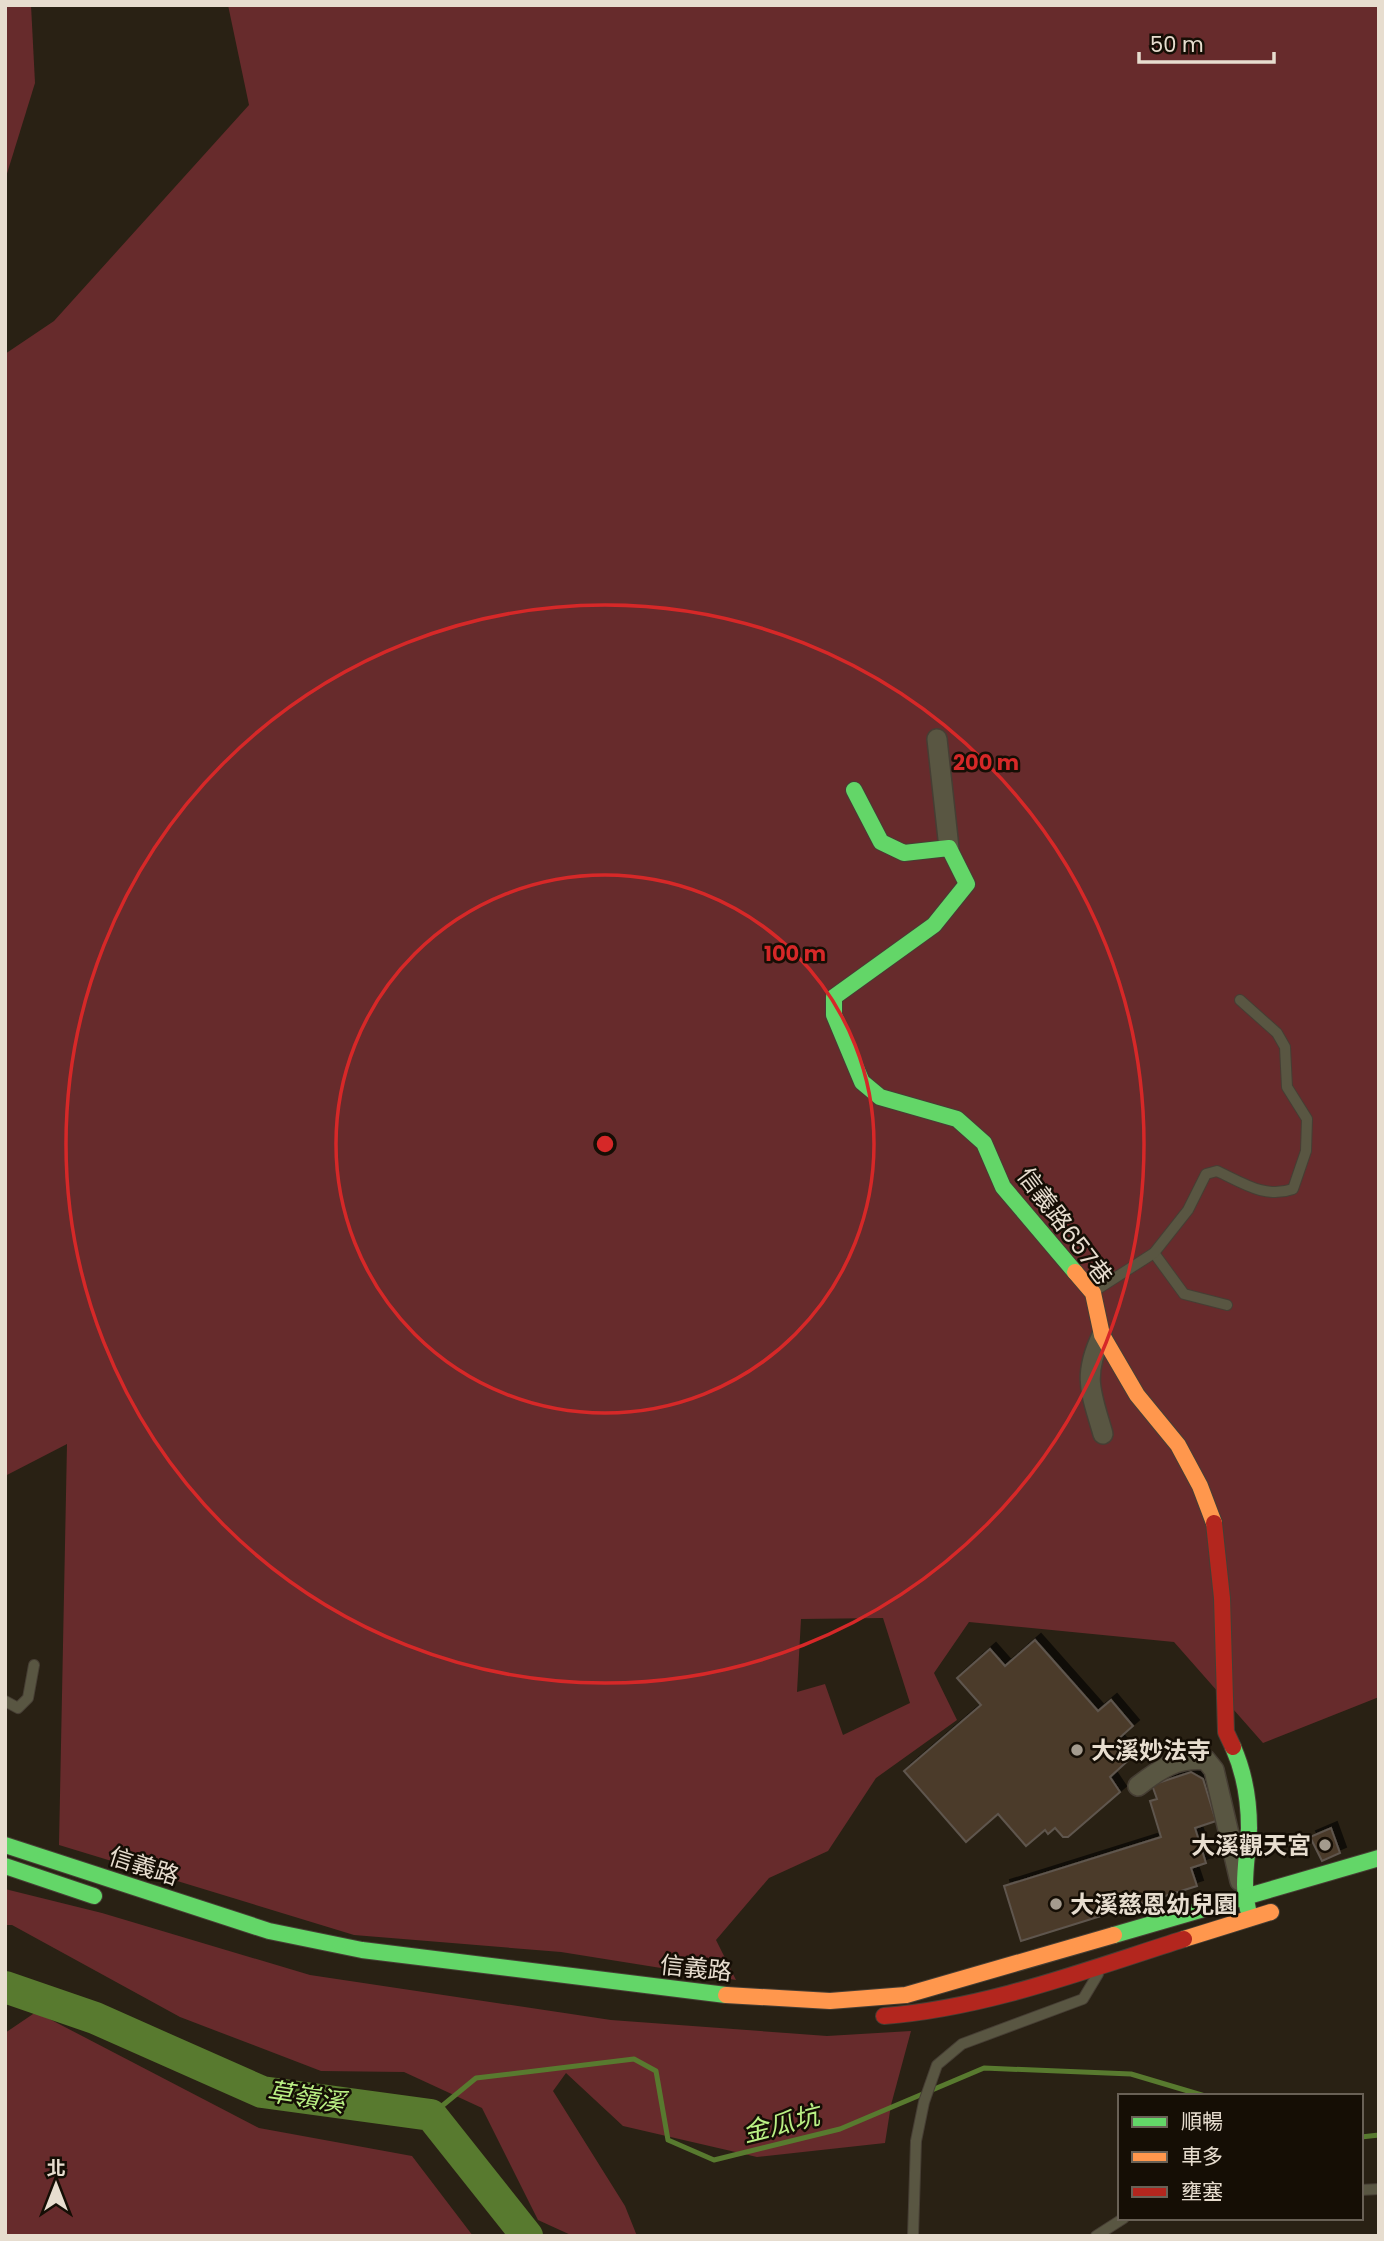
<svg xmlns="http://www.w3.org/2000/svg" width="1384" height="2241" font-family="Poppins,'Noto Sans TC',sans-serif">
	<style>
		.green { fill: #672b2c; fill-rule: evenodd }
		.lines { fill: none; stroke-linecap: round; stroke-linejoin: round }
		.stream { stroke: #587a2f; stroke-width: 5 }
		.river { stroke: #587a2f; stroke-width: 32 }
		.building { fill: #4c3b2b; stroke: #5f564e; stroke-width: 2; filter: url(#shadow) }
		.lane-casing { stroke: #463e34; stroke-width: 12 }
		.street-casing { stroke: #463e34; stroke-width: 22 }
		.fast-casing { stroke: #463e34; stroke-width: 18 }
		.slow-casing { stroke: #463e34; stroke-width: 18 }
		.jam-casing { stroke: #463e34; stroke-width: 18 }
		.lane { stroke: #595642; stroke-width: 10 }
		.street { stroke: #595642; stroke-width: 19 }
		.fast { stroke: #63d668; stroke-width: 16 }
		.slow { stroke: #ff974d; stroke-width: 16 }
		.jam { stroke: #b3261e; stroke-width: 16 }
		.ring { fill: none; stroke: #d62828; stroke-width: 3.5 }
		.poi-dot { fill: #a49b8e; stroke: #150e05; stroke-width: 2.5 }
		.labels { text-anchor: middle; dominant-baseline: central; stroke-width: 5; stroke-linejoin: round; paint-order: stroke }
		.street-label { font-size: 24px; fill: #e7ddcf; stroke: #150e05 }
		.poi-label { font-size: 24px; font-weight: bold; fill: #e7ddcf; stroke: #150e05; text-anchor: start }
		.water-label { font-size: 26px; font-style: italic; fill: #baf084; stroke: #150e05 }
		.centre { fill: #d62828; stroke: #150e05; stroke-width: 3.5 }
		.ring-label { font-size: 21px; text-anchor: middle; font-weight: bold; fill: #d62828; stroke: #150e05; stroke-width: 5; stroke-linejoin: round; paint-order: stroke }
	</style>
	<defs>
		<filter id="shadow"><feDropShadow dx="6" dy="-6" stdDeviation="0" flood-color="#0009"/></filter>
	</defs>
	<rect width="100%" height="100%" fill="#292114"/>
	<!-- green -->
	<g class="green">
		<polygon points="5,5 31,5 35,83 5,180"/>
		<path d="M228 5H1379V1697L1263 1743 1174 1642 969 1622 934 1673 957 1720 876 1778 828 1851 769 1878 716 1940 736 1980 561 1952 354 1935 59 1845 67 1444 5 1476V354L54 321 249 105ZM883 1618 910 1703 843 1735 825 1684 797 1692 801 1619Z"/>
		<polygon points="5,1889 102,1913 310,1975 611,2020 827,2036 911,2031 891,2105 885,2143 757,2157 623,2126 566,2073 553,2091 625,2206 637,2236 573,2236 538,2220 482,2108 404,2072 321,2071 180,2017 12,1925 5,1925"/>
		<polygon points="36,2012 259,2128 412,2156 473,2236 5,2236 5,2033"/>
	</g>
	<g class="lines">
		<!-- stream -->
		<g class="stream">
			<polyline points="431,2115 476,2078 634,2059 656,2071 668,2140 714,2160 840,2129 984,2068 1131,2074 1205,2096"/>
			<polyline points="1361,2137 1379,2135"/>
		</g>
		<!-- river -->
		<polyline class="river" points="5,1987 95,2018 262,2092 431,2115 527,2236"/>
	</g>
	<!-- building -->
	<g class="building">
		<polygon points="1035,1640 1098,1711 1111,1700 1133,1726 1117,1740 1132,1757 1110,1777 1120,1792 1068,1837 1063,1837 1055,1828 1048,1834 1045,1830 1026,1846 998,1814 966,1842 904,1771 981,1705 957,1678 990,1649 1005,1666"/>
		<polygon points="1191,1772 1203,1779 1216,1821 1195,1828 1206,1863 1191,1868 1197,1886 1021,1941 1004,1886 1161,1837 1150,1801 1157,1799 1152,1785"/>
		<polygon points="1331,1828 1340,1853 1322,1861 1310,1837"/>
	</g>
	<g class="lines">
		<defs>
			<g id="lane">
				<polyline points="1154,1253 1184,1294 1227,1305"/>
				<path d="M1093 1292 1154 1253 1188 1210 1206 1174 1217 1171C1243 1183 1265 1199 1293 1189L1306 1151 1307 1119 1287 1087 1285 1047 1277 1033 1240 1000"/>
				<polyline points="5,1701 18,1708 28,1698 34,1665"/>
				<polyline points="1361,2190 1379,2189"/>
				<polyline points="913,2236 916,2141 924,2102 937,2065 962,2044 1083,1999 1098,1974"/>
				<polyline points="1096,2236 1124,2218"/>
			</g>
			<g id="street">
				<polyline points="937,739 949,848"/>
				<path d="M1102 1335C1082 1377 1091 1392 1103 1434"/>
				<path d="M1138 1786C1160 1769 1177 1757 1206 1760L1214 1770 1240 1881"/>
			</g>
			<g id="fast">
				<polyline points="854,790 881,842 904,853 949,848 967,884 934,925 834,997 834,1015 862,1082 880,1097 957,1119 984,1143 1003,1187 1075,1272"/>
				<path d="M1233 1747C1244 1772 1249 1800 1249 1828 1248 1858 1240 1888 1250 1916"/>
				<polyline points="5,1845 269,1931 362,1950 726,1995"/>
				<polyline points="5,1866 94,1896"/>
				<polyline points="1114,1935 1379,1858"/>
			</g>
			<g id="slow">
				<polyline points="1075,1272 1093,1293 1102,1335 1137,1395 1178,1445 1200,1486 1214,1523"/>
				<polyline points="1184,1939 1271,1912"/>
				<polyline points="726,1995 830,2001 906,1995 1114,1935"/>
			</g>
			<g id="jam">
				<polyline points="1214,1523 1222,1598 1226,1732 1233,1747"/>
				<path d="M884 2016C987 2008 1086 1970 1184 1939"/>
			</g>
		</defs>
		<!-- lane casing -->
		<use href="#lane" class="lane-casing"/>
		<!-- street casing -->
		<use href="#street" class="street-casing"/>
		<!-- fast casing -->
		<use href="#fast" class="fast-casing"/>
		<!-- slow casing -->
		<use href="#slow" class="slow-casing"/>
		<!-- jam casing -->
		<use href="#jam" class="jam-casing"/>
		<!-- lane -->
		<use href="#lane" class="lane"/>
		<!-- street -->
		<use href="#street" class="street"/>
		<!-- fast -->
		<use href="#fast" class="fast"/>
		<!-- slow -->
		<use href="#slow" class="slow"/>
		<!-- jam -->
		<use href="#jam" class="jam"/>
	</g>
	<!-- distance rings -->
	<g class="ring">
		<circle cx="605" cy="1144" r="269"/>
		<circle cx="605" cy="1144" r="539"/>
	</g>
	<!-- markers -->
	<g class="poi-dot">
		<circle cx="1077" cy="1750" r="7"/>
		<circle cx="1325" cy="1845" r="7"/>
		<circle cx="1056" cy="1904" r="7"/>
	</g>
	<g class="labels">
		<!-- street labels -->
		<g class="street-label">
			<text transform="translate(1065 1226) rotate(53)">信義路657巷</text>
			<text transform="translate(144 1866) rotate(18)">信義路</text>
			<text transform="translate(696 1968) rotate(6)">信義路</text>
		</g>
		<!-- poi labels -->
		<g class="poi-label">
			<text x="1091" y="1750">大溪妙法寺</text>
			<text x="1311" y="1845" text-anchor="end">大溪觀天宮</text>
			<text x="1070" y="1904">大溪慈恩幼兒園</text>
		</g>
		<!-- water labels -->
		<g class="water-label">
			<text transform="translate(306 2097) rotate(9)">草嶺溪</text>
			<text transform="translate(781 2124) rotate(-14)">金瓜坑</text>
		</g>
	</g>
	<circle cx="605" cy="1144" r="10" class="centre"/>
	<g class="ring-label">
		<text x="986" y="770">200 m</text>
		<text x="795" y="961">100 m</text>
	</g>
	<!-- border -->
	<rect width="1384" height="2241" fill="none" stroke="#e7ddcf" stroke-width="14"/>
	<!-- legend -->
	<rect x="1118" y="2094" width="245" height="126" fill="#150e05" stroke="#696156" stroke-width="2"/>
	<rect x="1132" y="2117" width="35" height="10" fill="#63d668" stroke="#696156" stroke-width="2"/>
	<text x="1181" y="2129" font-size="21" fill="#e7ddcf">順暢</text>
	<rect x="1132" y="2152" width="35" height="10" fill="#ff974d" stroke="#696156" stroke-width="2"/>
	<text x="1181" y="2164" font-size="21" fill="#e7ddcf">車多</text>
	<rect x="1132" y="2187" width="35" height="10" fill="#b3261e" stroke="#696156" stroke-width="2"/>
	<text x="1181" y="2199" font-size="21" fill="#e7ddcf">壅塞</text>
	<!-- north arrow -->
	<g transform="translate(56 2185)" stroke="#150e05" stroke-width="5" paint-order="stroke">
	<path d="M0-5L12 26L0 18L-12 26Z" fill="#e7ddcf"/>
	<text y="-10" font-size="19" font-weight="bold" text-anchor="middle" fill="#e7ddcf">北</text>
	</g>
	<!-- scale -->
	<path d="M1139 52v10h135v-10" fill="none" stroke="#e7ddcf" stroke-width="3.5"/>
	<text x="1150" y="52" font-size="21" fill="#e7ddcf" stroke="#150e05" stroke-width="5" paint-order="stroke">50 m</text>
</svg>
